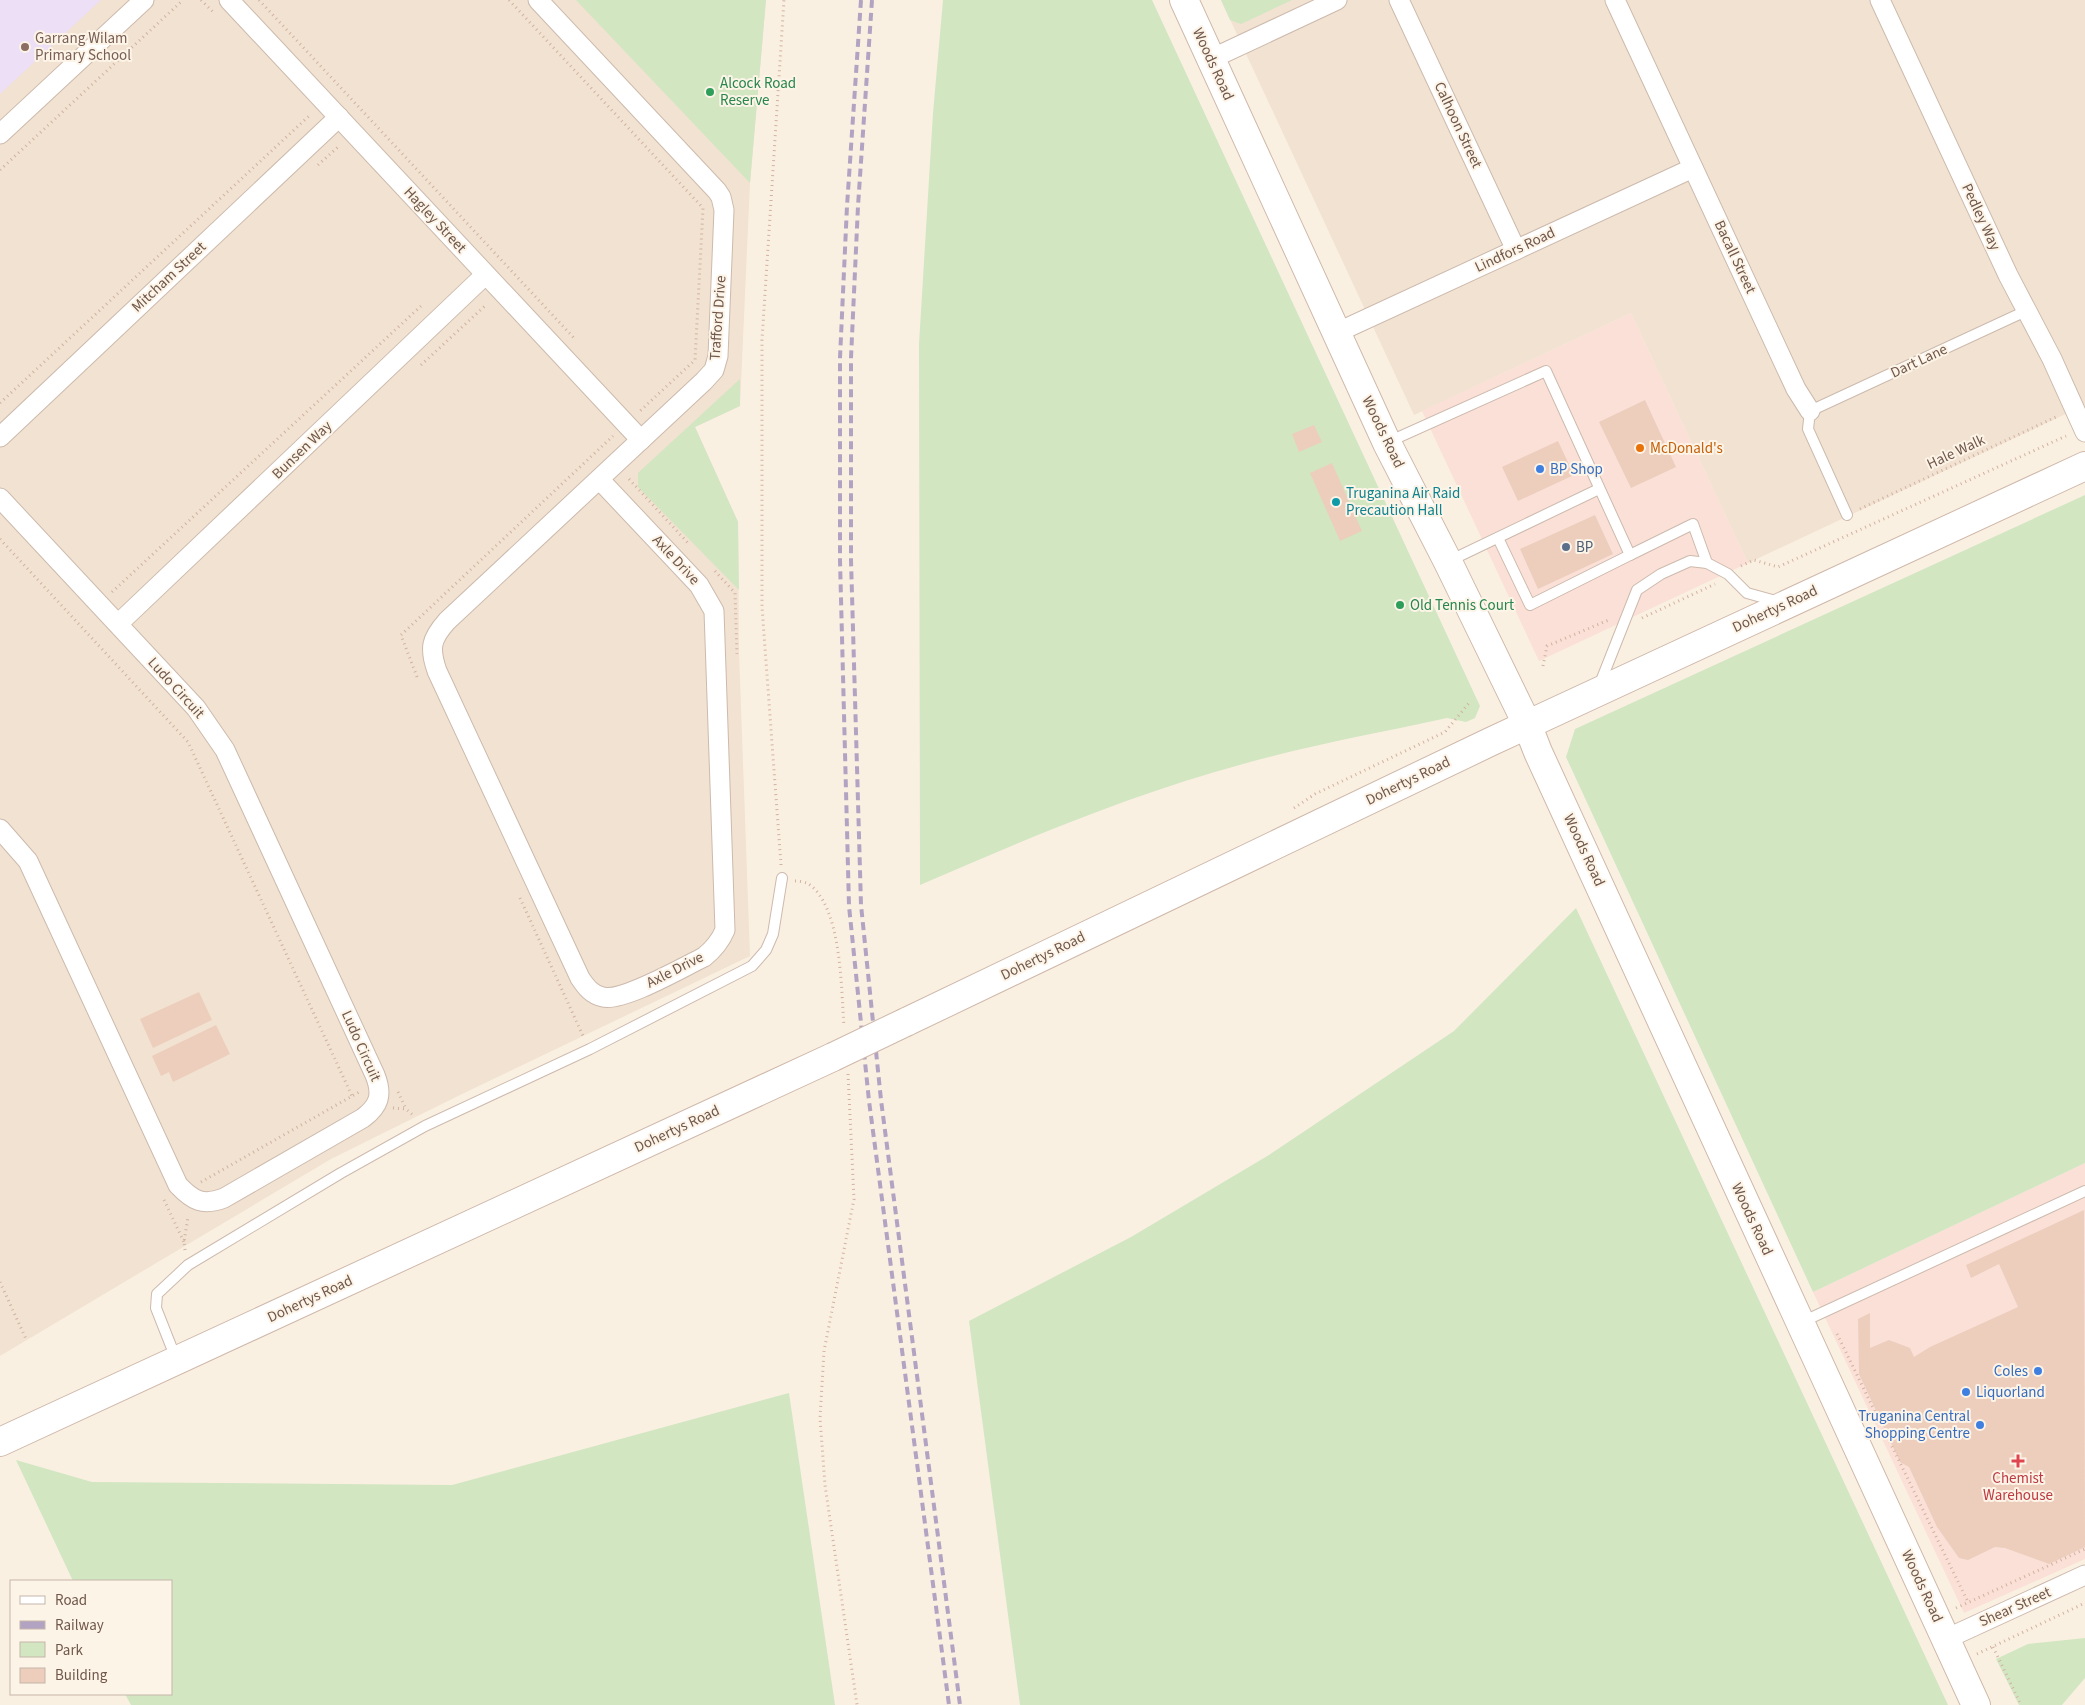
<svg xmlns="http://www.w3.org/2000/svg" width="2085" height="1705" font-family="'Source Sans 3',sans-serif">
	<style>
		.residential { fill: #f1e2d1 }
		.commercial { fill: #fae0d7 }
		.education { fill: #eddff6 }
		.green { fill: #d2e6c2 }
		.building { fill: #edcebc }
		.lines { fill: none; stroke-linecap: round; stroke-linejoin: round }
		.lane-casing { stroke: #cdbaad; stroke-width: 12 }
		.street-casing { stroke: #cdbaad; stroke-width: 21 }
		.secondary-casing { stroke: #cfb9aa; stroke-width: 30 }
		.path { stroke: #d2b1a0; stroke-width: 3; stroke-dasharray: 1 4; stroke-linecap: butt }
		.lane { stroke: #fff; stroke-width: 10 }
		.street { stroke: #fff; stroke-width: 19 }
		.secondary { stroke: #fff; stroke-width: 28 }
		.rail { stroke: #b2a3c2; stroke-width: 4; stroke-dasharray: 8 5; stroke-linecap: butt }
		.secondary-bridge-casing { stroke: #cfb9aa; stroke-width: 30; stroke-linecap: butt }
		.secondary-bridge { stroke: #fff; stroke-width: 28 }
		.education-dot { fill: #8d6e63; stroke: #fdf4e8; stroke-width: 2 }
		.leisure-dot { fill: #2e9e5b; stroke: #fdf4e8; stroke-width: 2 }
		.food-dot { fill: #e8710a; stroke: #fdf4e8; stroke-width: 2 }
		.shop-dot { fill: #3f7fe0; stroke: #fdf4e8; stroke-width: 2 }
		.culture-dot { fill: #0f9aa8; stroke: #fdf4e8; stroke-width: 2 }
		.service-dot { fill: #5c6f8a; stroke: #fdf4e8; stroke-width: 2 }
		.health-dot { fill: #e0444e; stroke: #fdf4e8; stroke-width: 2 }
		.labels { text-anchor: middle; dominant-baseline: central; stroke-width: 4; stroke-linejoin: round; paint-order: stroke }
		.education-label { font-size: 15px; fill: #785e54; stroke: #fdf4e8; text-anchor: start }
		.street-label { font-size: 15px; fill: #70574b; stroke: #fdf4e8 }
		.leisure-label { font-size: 15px; fill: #27864d; stroke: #fdf4e8; text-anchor: start }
		.food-label { font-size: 15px; fill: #c56008; stroke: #fdf4e8; text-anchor: start }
		.shop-label { font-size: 15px; fill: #366cbe; stroke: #fdf4e8; text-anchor: start }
		.culture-label { font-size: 15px; fill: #0d838f; stroke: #fdf4e8; text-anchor: start }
		.service-label { font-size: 15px; fill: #4e5e75; stroke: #fdf4e8; text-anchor: start }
		.health-label { font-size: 15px; fill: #be3a42; stroke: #fdf4e8 }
	</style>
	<rect width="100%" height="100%" fill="#faf0e2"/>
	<!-- residential -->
	<g class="residential">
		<polygon points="0,0 766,0 750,183 740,406 695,427 738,522 739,652 750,956 460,1095 331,1159 0,1356"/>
		<polygon points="1221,0 2085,0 2085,405 1748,563 1631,313 1414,415"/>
	</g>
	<!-- commercial -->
	<g class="commercial">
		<polygon points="1631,313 1748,563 1539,661 1422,411"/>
		<polygon points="2085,1163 2085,1559 1964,1613 1813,1292"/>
	</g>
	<!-- education -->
	<polygon class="education" points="0,0 101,0 0,94"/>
	<!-- green -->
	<g class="green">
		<polygon points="576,0 766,0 750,183"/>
		<path d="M943 0H1152L1480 706 1475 718 1466 722 1447 718C1379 733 1310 745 1243 764 1132 794 1026 839 920 885L919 344 933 113Z"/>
		<polygon points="1221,0 1292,0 1241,24 1230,20"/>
		<polygon points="740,379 740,406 695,427 738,522 739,590 638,487 638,473"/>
		<polygon points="2085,495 2085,1163 1813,1292 1566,757 1575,729"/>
		<polygon points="1576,908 1948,1705 1020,1705 969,1321 1131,1237 1269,1155 1454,1031"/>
		<polygon points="789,1393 835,1705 131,1705 125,1694 171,1694 171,1581 73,1581 16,1460 92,1482 452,1485"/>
		<polygon points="2085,1638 2085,1678 2062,1705 2019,1705 1996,1659 2028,1644"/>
	</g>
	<!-- building -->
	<g class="building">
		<polygon points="1645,400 1676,467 1631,488 1599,422"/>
		<polygon points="1314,425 1322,442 1299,452 1292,434"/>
		<polygon points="1558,441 1574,475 1518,501 1502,467"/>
		<polygon points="1332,463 1362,531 1340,541 1310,473"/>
		<polygon points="1595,515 1613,554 1538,589 1520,549"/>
		<polygon points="199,992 212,1020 153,1048 140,1019"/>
		<polygon points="216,1025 230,1054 173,1082 169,1072 161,1076 152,1056"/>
		<polygon points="2084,1210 2085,1547 2049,1564 2005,1548 1995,1547 1968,1560 1959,1558 1937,1527 1909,1467 1900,1462 1859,1374 1858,1319 1870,1313 1870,1348 1889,1340 1910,1348 1914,1357 1930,1347 2018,1307 1999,1264 1971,1278 1966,1265"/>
	</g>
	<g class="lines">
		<defs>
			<g id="lane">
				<polyline points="1388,442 1546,371 1630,555 1693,524 1707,563"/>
				<polyline points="1847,515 1808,429 1810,411 2028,310"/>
				<polyline points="1498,538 1530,605 1630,555"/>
				<polyline points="1449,561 1599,489"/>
				<polyline points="1599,686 1637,590 1661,574 1690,561 1707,563 1728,574 1747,593 1779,602"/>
				<polyline points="1802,1322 2085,1191"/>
				<polyline points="178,1359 171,1346 156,1308 157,1294 188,1265 341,1173 425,1126 590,1049 752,966 766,950 773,934 782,878"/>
			</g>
			<g id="street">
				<polyline points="229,0 641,440"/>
				<path d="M538 0 717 191 721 197 724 210 718 356 714 370 704 381 447 621C431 639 429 648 437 671L580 978C586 987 592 995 603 997 623 1002 683 967 704 957 714 949 720 942 725 930L714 611 699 585 599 479"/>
				<polyline points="1399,0 1516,250"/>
				<polyline points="1615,0 1796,389 1810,411"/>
				<polyline points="1880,0 2008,275 2052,359 2085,432"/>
				<polyline points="1211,59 1337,0"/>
				<polyline points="0,134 144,0"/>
				<polyline points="1336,333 1693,168"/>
				<polyline points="0,437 339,117"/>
				<path d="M0 498 196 708 225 750 375 1075C383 1095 379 1106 363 1118L224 1198C203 1206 193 1201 178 1185L28 861 0 829"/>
				<polyline points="118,624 485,275"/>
				<polyline points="1946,1639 2085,1575"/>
			</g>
			<g id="secondary">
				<polyline points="1184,0 1387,443 1448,562 1527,724 1538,752 1976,1705"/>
				<polyline points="906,1022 1490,742 2085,466"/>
				<polyline points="0,1442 833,1057"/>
			</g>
		</defs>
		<!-- lane casing -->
		<use href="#lane" class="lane-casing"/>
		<!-- street casing -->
		<use href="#street" class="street-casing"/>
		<!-- secondary casing -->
		<use href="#secondary" class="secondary-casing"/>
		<!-- path -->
		<g class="path">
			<polyline points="201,0 213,12"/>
			<polyline points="259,0 574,338"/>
			<polyline points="509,0 703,208 695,360 640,411"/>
			<polyline points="318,165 338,147"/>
			<polyline points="0,170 183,0"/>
			<polyline points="421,365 486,305"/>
			<polyline points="0,403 309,116 308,114"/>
			<polyline points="629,479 688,543"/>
			<polyline points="1860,509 2058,416"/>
			<polyline points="0,539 188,742 352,1096"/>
			<polyline points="1741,566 1754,560 1778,567 2066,436"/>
			<polyline points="715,571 735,593 737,654"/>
			<polyline points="112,592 421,306"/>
			<polyline points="1642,618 1715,584"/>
			<polyline points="1543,666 1547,646 1611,619"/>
			<polyline points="417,677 401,635 613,436"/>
			<polyline points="1294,808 1315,794 1445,732 1469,703"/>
			<polyline points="781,865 762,607 762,340 784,0"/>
			<path d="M795 881C799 881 804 882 807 883 842 904 841 989 844 1026"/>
			<polyline points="520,898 584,1038"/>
			<polyline points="848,1074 854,1199 824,1351 820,1418 825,1485 857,1705"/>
			<polyline points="398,1092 406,1109"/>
			<polyline points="393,1108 406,1109 414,1116"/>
			<polyline points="201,1182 361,1091"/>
			<polyline points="164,1200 184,1242"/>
			<polyline points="185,1250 184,1242 188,1217"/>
			<polyline points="0,1282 26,1339"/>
			<polyline points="1837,1334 1968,1602"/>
			<polyline points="1956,1608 2085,1549"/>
			<polyline points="1993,1647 2021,1705"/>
			<polyline points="1977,1654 2085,1603"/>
		</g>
		<!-- lane -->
		<use href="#lane" class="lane"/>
		<!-- street -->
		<use href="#street" class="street"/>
		<!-- secondary -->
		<use href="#secondary" class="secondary"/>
		<!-- rail -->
		<g class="rail">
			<polyline points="861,0 847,206 840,358 840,560 849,906 869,1101 949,1705"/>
			<polyline points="872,0 858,206 851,358 851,560 861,905 881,1100 960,1705"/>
		</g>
		<defs>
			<polyline id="secondary-bridge" points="833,1057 906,1022"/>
		</defs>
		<!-- secondary-bridge casing -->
		<use href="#secondary-bridge" class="secondary-bridge-casing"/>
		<!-- secondary-bridge -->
		<use href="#secondary-bridge" class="secondary-bridge"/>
	</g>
	<!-- markers -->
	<circle class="education-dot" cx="25" cy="47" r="5"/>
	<g class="leisure-dot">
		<circle cx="710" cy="92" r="5"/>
		<circle cx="1400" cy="605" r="5"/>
	</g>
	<circle class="food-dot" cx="1640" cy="448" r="5"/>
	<g class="shop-dot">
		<circle cx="1540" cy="469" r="5"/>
		<circle cx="2038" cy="1371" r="5"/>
		<circle cx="1966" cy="1392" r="5"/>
		<circle cx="1980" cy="1425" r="5"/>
	</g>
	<circle class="culture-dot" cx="1336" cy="502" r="5"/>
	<circle class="service-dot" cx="1566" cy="547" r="5"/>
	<path class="health-dot" d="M2015.5 1453.5h5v5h5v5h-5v5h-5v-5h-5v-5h5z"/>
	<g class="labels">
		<!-- education labels -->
		<g class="education-label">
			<text x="35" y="38">Garrang Wilam<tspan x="35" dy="17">Primary School</tspan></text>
		</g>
		<!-- street labels -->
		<g class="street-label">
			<text transform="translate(1213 64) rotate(65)">Woods Road</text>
			<text transform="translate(1458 125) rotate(65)">Calhoon Street</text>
			<text transform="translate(1981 217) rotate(65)">Pedley Way</text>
			<text transform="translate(435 220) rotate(47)">Hagley Street</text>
			<text transform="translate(1515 250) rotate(-25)">Lindfors Road</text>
			<text transform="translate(1735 257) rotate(65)">Bacall Street</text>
			<text transform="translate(169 277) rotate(-43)">Mitcham Street</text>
			<text transform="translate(718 318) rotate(-86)">Trafford Drive</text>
			<text transform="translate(1919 361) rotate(-25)">Dart Lane</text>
			<text transform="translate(1383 432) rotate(64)">Woods Road</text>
			<text transform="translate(302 450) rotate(-44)">Bunsen Way</text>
			<text transform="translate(1956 452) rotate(-25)">Hale Walk</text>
			<text transform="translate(676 560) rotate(47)">Axle Drive</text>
			<text transform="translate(1775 609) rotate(-25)">Dohertys Road</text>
			<text transform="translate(176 688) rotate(48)">Ludo Circuit</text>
			<text transform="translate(1408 781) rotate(-26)">Dohertys Road</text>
			<text transform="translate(1584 850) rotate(65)">Woods Road</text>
			<text transform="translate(1043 956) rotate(-26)">Dohertys Road</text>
			<text transform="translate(675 970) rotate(-27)">Axle Drive</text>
			<text transform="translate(361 1046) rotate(66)">Ludo Circuit</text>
			<text transform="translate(677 1129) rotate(-25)">Dohertys Road</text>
			<text transform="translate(1752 1219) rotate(65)">Woods Road</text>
			<text transform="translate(310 1299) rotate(-25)">Dohertys Road</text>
			<text transform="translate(1922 1586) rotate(65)">Woods Road</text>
			<text transform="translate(2015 1607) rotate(-24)">Shear Street</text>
		</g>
		<!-- leisure labels -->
		<g class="leisure-label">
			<text x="720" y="83">Alcock Road<tspan x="720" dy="17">Reserve</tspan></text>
			<text x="1410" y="605">Old Tennis Court</text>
		</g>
		<!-- food labels -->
		<g class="food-label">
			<text x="1650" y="448">McDonald's</text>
		</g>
		<!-- shop labels -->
		<g class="shop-label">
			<text x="1550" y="469">BP Shop</text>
			<text x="2028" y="1371" text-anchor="end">Coles</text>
			<text x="1976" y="1392">Liquorland</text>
			<text x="1970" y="1416" text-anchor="end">Truganina Central<tspan x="1970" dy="17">Shopping Centre</tspan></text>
		</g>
		<!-- culture labels -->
		<g class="culture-label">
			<text x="1346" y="493">Truganina Air Raid<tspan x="1346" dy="17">Precaution Hall</tspan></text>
		</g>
		<!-- service labels -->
		<g class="service-label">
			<text x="1576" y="547">BP</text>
		</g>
		<!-- health labels -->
		<g class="health-label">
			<text x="2018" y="1478">Chemist<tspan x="2018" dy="17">Warehouse</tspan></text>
		</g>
	</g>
	<!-- legend -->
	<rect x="10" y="1580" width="162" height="115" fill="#fdf4e8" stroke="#c5b5a9"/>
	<rect x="20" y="1596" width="25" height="8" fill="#ffffff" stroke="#c5b5a9"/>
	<text x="55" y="1605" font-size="15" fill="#70574b">Road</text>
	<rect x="20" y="1621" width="25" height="8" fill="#b2a3c2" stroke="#c5b5a9"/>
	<text x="55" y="1630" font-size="15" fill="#70574b">Railway</text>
	<rect x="20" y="1642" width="25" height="15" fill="#d2e6c2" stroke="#c5b5a9"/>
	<text x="55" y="1655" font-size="15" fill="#70574b">Park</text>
	<rect x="20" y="1668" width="25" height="15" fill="#edcebc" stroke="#c5b5a9"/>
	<text x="55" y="1680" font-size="15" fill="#70574b">Building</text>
</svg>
